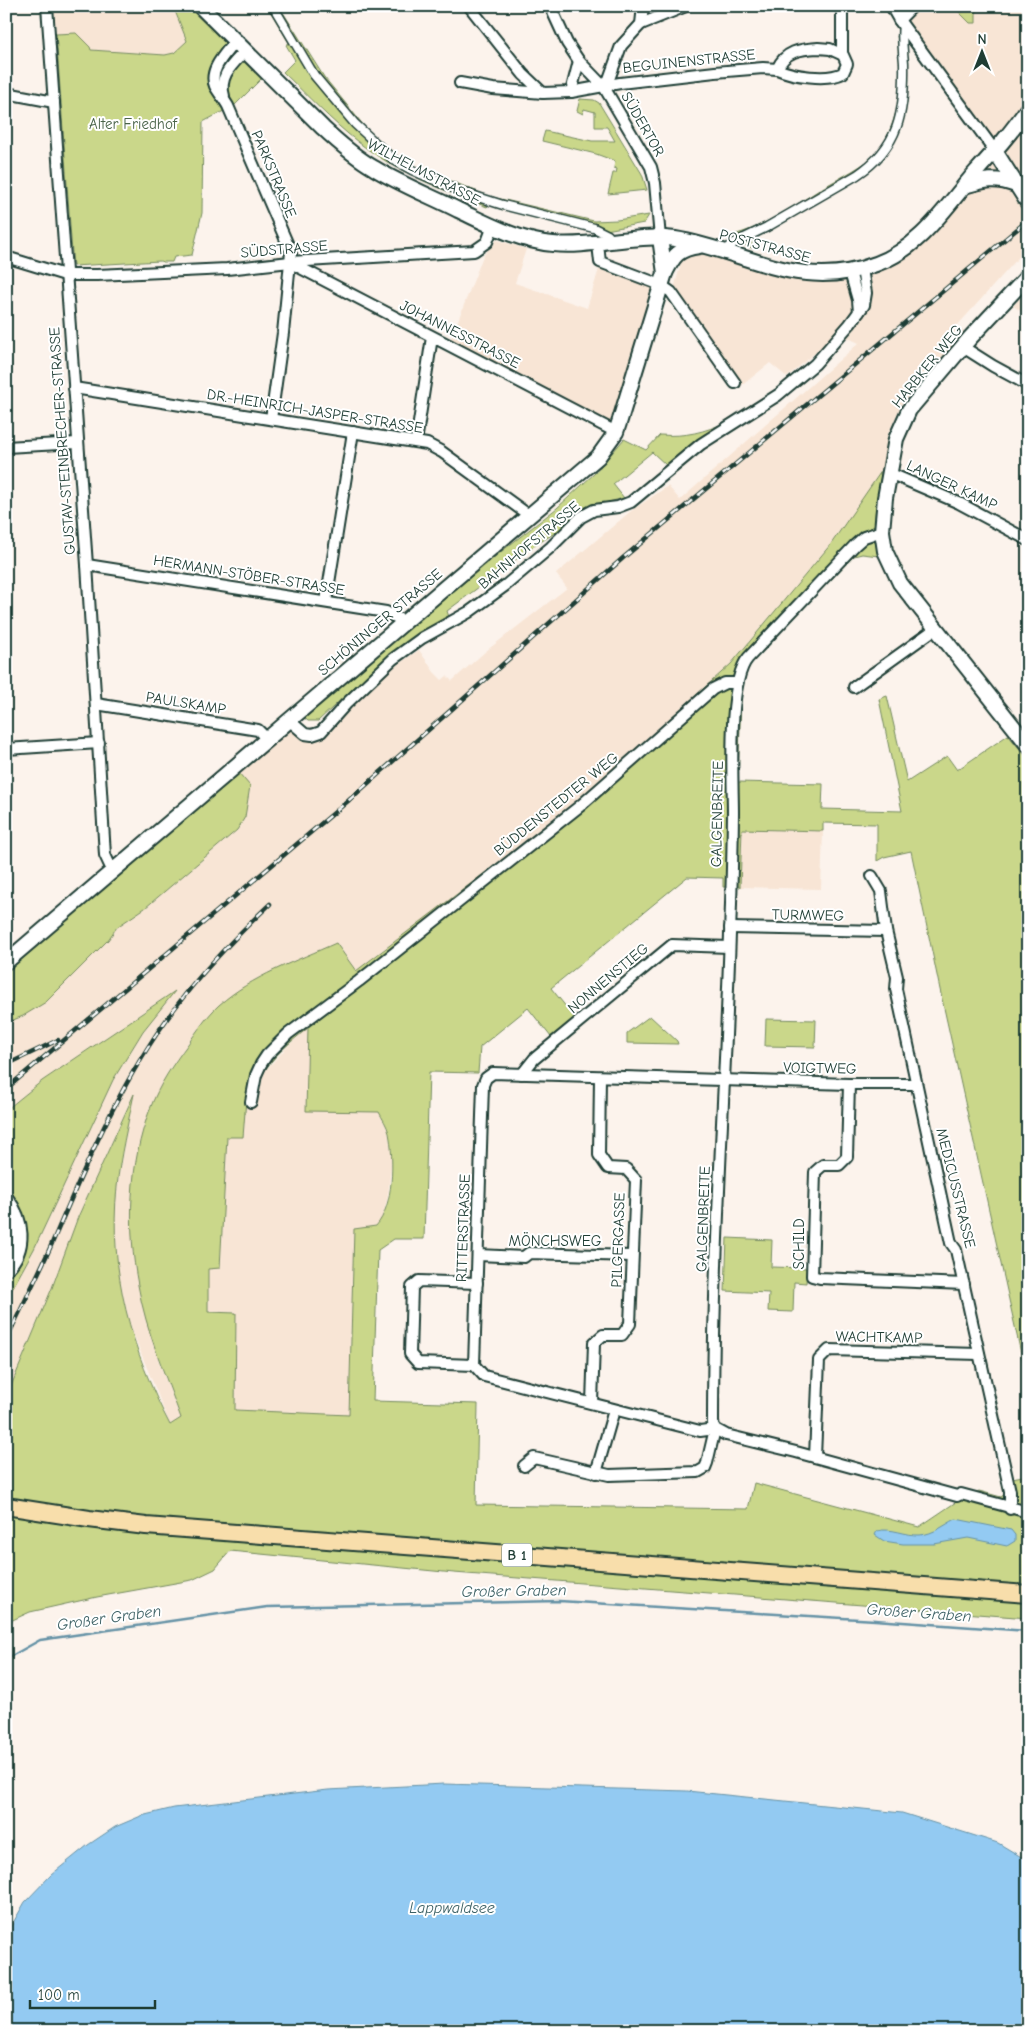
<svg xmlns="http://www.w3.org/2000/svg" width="1034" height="2037" font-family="'Comic Neue',sans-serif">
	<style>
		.built { fill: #f8e5d5 }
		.green { fill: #cad78a; stroke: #748a5f; fill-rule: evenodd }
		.water { fill: #93caf2; stroke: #6592a6 }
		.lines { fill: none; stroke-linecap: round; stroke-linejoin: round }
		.stream { stroke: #6592a6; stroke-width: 2.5 }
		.pedestrian-casing { stroke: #1f3d34; stroke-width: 11 }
		.minor-casing { stroke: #1f3d34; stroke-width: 14 }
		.secondary-casing { stroke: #1f3d34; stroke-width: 18 }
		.primary-casing { stroke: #1f3d34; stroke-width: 20 }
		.pedestrian { stroke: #fff; stroke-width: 8 }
		.minor { stroke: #fff; stroke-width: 10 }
		.secondary { stroke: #fff; stroke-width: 14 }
		.primary { stroke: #f8deab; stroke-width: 16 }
		.rail-casing { stroke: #1f3d34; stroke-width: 4.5 }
		.rail { stroke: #fff; stroke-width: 2.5; stroke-dasharray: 8; stroke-linecap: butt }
		.labels { text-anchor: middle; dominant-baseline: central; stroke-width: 4; stroke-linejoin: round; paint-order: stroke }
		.shield { fill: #fff; stroke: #627771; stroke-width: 1 }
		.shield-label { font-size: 14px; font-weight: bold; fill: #1f3d34 }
		.street-label { font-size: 15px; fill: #1f3d34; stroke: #fff }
		.park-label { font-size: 15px; fill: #4a644a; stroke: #fff }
		.water-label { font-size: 16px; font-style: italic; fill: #3c6064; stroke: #fff }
	</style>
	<rect width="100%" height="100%" fill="#fcf3ec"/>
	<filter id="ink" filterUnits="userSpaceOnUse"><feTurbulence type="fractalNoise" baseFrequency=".02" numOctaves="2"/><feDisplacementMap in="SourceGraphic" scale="10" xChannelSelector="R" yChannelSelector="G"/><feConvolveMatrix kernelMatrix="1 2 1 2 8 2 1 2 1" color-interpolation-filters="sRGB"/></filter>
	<g filter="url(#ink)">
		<!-- built -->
		<g class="built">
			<polygon points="54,6 173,6 187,41 174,53 165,55 90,50 76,33 56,34"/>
			<polygon points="916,6 1028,6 1028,247 956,327 965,332 902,403 888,434 882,470 866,495 831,544 731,664 570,808 356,972 338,945 219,1006 199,1028 169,1070 150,1108 140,1144 132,1200 131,1227 159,1362 181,1418 170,1425 130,1326 119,1280 115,1229 115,1205 117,1186 132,1097 78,1217 52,1288 6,1398 6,1300 34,1249 113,1080 143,1031 173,992 42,1081 6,1110 6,1023 23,1016 108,940 117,927 145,908 237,830 245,817 246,804 238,772 294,724 308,734 316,732 375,680 419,650 434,672 442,680 447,676 452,681 486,651 567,588 556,574 631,511 668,486 680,500 859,343 838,333 787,377 770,363 736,390 671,292 674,289 684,252 700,253 782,278 832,281 869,273 892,264 997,158 899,22"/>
			<polygon points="497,240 526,249 515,283 587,308 599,269 652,287 611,425 450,341 483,256"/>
			<polygon points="1028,290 1028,315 1013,306"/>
			<polygon points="742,829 823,831 821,889 740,887"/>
			<polygon points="308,1027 379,1112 388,1130 392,1157 388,1196 382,1219 376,1226 354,1229 349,1415 235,1410 236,1313 208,1312 208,1268 220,1268 227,1136 246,1099 259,1081 263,1073 286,1048"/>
		</g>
		<!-- green -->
		<g class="green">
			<polygon points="173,6 187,6 262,78 235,105 203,122 202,213 192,255 174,257 172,262 163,262 160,261 73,266 56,34 76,33 90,47 91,50 165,55 174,53 187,41"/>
			<path d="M267 6H279L324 77 365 127 381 142 404 162 488 196 594 221 617 220 649 215 644 223 606 230 503 208 489 205 487 207C443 190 396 172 358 142 331 121 307 95 283 72L295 60 286 45 289 43Z"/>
			<polygon points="953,6 976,8 976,23 970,23"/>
			<path d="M897 36 904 39C907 57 910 75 907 94 904 111 896 130 891 147L872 168 752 240V248L723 237C758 232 795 205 824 187 842 177 861 167 877 154 900 121 906 75 897 36Z"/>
			<polygon points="580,99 594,100 599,103 642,174 647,190 608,194 613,173 616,173 617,169 614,168 615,161 596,154 542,141 545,131 592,141 615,141 607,127 595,127 595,112 584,109 583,114 577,111"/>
			<path d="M727 422 703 435 667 466 652 452 613 484 624 498 589 507 569 524 531 548 447 611 449 617 392 652 318 721H308L303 717 502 551 557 508 595 473 624 439 646 450 660 435C686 437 704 432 727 422Z"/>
			<path d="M882 470C877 497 870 529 879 556L862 554 854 556 729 683 741 699 738 782 823 784 822 809 902 811 879 699 887 696 907 782 947 756 957 770 1008 735 1028 759V1385L942 999 911 851 884 857 877 861V824L823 823V831L742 829 740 887H723V878L687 877 551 988 575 1018 551 1037 528 1008 480 1047 478 1073 429 1072 424 1239H394L378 1250 373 1401 478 1404 476 1505 748 1509 754 1483 919 1527 956 1502 979 1491 1001 1497 1006 1493 1012 1478 1028 1475V1618L454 1573 230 1551 215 1569 192 1580 97 1597 30 1612 6 1623V1398L52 1288 78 1217 134 1094C128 1124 120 1156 117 1187 108 1270 132 1352 170 1425L181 1418C165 1374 146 1331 138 1285 127 1228 129 1164 150 1109 159 1085 173 1064 188 1044 197 1031 207 1016 219 1005 252 976 296 961 336 943L356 971 570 808 731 664 831 544ZM308 1028 306 1111 379 1112C382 1118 387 1125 389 1133 394 1159 394 1206 376 1226L354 1229 349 1415 235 1410 236 1313 208 1312V1269L220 1268 227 1137H243L246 1099 256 1098C258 1091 258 1083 262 1076 271 1057 292 1041 308 1028Z"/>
			<polygon points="238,772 250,786 245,817 237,830 145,908 117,927 108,940 46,1002 23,1016 6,1023 6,968"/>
			<polygon points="175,991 143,1031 113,1080 34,1249 6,1300 6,1110 42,1081"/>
			<polygon points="650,1016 677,1041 678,1044 627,1043 627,1033"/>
			<polygon points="766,1019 816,1020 815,1047 765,1046"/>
			<polygon points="727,1238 772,1240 771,1267 807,1268 806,1283 794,1282 793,1312 768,1311 769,1293 725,1291"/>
		</g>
		<!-- water -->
		<g class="water">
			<path d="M956 1519 1011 1530 1015 1535V1541L1007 1546 968 1538 934 1544H903L884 1541 875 1535 877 1531C891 1527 906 1536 920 1535 934 1534 944 1525 956 1519Z"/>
			<polygon points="444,1784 687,1791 902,1813 998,1843 1028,1861 1028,2031 6,2031 6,1935 25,1902 51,1875 88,1845 115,1827 141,1816 174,1808 328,1790"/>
		</g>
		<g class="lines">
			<!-- stream -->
			<polyline class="stream" points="6,1659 40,1640 267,1607 559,1601 875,1620 1028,1631"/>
			<defs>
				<g id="pedestrian">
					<polyline points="273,6 314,75 355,124 394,160 412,170 462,192 503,205 594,228 608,235 612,242"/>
					<path d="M724 252 734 243 767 227 857 175C899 147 905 112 904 63 903 50 901 38 903 25"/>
				</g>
				<g id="minor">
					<polyline points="47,6 87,565 105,855 113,872"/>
					<polyline points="469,6 523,74 543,93"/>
					<polyline points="550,6 567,43 579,61 604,87 651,167 655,183 660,238"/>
					<polyline points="891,6 899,20 995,151"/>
					<polyline points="899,20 913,6"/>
					<polyline points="641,24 686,6"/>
					<path d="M235 41C226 53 208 70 215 86 219 93 224 99 228 106L291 252 283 333 271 419"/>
					<path d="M818 48 830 49 843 55 847 64 843 73C827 81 793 76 777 69 785 51 800 49 818 48Z"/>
					<polyline points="842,54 842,6"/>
					<polyline points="460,83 493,89 543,93 571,92 620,83 715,72 763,68 777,69"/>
					<polyline points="604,87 609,79 621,46 641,24 643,6"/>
					<polyline points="571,92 579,61"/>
					<polyline points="6,93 54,102"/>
					<path d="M224 96C218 76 233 64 245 51"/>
					<polyline points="598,244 600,262 661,285 671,292 735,383"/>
					<polyline points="6,257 65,275 97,275 227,269 290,262 474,251 487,242 493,226"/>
					<polyline points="291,263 616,432"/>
					<polyline points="850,272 858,300 859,312"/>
					<polyline points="963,347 993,366 1028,385"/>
					<polyline points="74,388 427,444 442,452 530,516"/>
					<polyline points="416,442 432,337"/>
					<polyline points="6,447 77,443"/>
					<polyline points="889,473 959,503 1028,540"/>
					<path d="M882 531 864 537 855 545 748 658C727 682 733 779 733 813 731 1017 713 1219 713 1423L715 1429 726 1435 796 1452 957 1496 961 1494 1028 1512"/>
					<polyline points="87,565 386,612 405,622"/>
					<polyline points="326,602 353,432"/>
					<polyline points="854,687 935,629"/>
					<polyline points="96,704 258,730 268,740"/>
					<polyline points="290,721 305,734 312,735 321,732 346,704 393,659 422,638 469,612 506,585 551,547 581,517 594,510 618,507 631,502 701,444 778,395 815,364 850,324 864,305 866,293 862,269"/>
					<polyline points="6,749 99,743"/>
					<polyline points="872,876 881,891 886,931 897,977 896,989 951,1243 956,1250 1010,1491 1010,1509"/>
					<polyline points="730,928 886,931"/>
					<polyline points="522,1074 534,1059 672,945 729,947"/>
					<polyline points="849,1084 847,1157 839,1165 823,1165 815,1172 812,1276 820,1278 964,1284"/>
					<polyline points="251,1102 256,1075 261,1064 267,1055 288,1034 359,981 580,806 713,689 725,683 737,683"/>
					<polyline points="478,1255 524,1257 529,1253 632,1256"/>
					<polyline points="474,1365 418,1363 410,1354 412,1287 419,1281 477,1283"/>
					<polyline points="592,1403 594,1343 603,1335 622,1335 630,1324 636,1180 626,1169 608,1168 599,1155 600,1077"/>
					<polyline points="815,1457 819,1360 829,1350 979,1354"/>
					<polyline points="524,1466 534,1458 609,1475 698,1472 705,1468 707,1463 715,1429 700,1431 484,1376 474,1365 483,1085 486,1078 493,1073 849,1084 916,1084"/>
					<polyline points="596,1473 614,1410"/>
				</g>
				<g id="secondary">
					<path d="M200 6 323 128C338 142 355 157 374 168 400 184 430 196 458 210 488 224 519 241 553 244 593 248 634 233 675 239 747 251 800 293 876 264 919 249 946 207 974 174 993 153 1012 132 1028 108"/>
					<polyline points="995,151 1028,203"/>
					<path d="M964 186C985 180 995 177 1016 185"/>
					<path d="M665 273C674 255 678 249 699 246"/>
					<polyline points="1028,276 970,338 909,410 896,439 885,498 882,531 885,551 900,583 1028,745"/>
					<polyline points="6,962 598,457 616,432 620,420 665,273 660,238"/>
					<path d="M6 1199C22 1220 26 1248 6 1268"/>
				</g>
				<polyline id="primary" points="6,1506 89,1519 146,1526 1028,1594"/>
			</defs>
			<!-- pedestrian casing -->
			<use href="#pedestrian" class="pedestrian-casing"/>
			<!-- minor casing -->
			<use href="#minor" class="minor-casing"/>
			<!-- secondary casing -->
			<use href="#secondary" class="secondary-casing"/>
			<!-- primary casing -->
			<use href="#primary" class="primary-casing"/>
			<!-- pedestrian -->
			<use href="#pedestrian" class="pedestrian"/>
			<!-- minor -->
			<use href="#minor" class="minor"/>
			<!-- secondary -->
			<use href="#secondary" class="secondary"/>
			<!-- primary -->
			<use href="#primary" class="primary"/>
			<defs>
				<g id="rail">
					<polyline points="6,1065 58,1040"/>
					<polyline points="6,1089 348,801 623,558 1028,220"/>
					<path d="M6 1340C21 1309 36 1279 50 1248 86 1164 122 1077 178 1004 205 968 237 935 270 904"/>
				</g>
			</defs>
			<!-- rail casing -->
			<use href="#rail" class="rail-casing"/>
			<!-- rail -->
			<use href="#rail" class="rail"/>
		</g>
	</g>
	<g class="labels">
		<!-- shield labels -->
		<rect class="shield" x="502" y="1543.5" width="30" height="23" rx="4"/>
		<g class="shield-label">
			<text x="517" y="1555">B 1</text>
		</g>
		<!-- street labels -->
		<g class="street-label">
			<text transform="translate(689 61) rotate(-6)">BEGUINENSTRASSE</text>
			<text transform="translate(643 124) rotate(60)">SÜDERTOR</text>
			<text transform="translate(424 172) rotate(28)">WILHELMSTRASSE</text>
			<text transform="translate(274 174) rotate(67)">PARKSTRASSE</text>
			<text transform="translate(765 246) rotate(15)">POSTSTRASSE</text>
			<text transform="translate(284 249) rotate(-5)">SÜDSTRASSE</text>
			<text transform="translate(460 334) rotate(27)">JOHANNESSTRASSE</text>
			<text transform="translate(927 366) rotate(-51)">HARBKER WEG</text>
			<text transform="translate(315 411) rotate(9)">DR.-HEINRICH-JASPER-STRASSE</text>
			<text transform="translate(62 441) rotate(-94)">GUSTAV-STEINBRECHER-STRASSE</text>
			<text transform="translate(952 485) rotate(25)">LANGER KAMP</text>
			<text transform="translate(529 545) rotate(-40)">BAHNHOFSTRASSE</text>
			<text transform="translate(249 575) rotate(9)">HERMANN-STÖBER-STRASSE</text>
			<text transform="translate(380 622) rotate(-40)">SCHÖNINGER STRASSE</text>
			<text transform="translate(186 703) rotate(9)">PAULSKAMP</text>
			<text transform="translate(556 804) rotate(-39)">BÜDDENSTEDTER WEG</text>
			<text transform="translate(717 814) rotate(-89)">GALGENBREITE</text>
			<text transform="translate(808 915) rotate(1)">TURMWEG</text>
			<text transform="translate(608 978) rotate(-40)">NONNENSTIEG</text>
			<text transform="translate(820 1068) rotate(1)">VOIGTWEG</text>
			<text transform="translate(956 1188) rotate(76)">MEDICUSSTRASSE</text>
			<text transform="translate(703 1219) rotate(-88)">GALGENBREITE</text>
			<text transform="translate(463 1228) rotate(-88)">RITTERSTRASSE</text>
			<text transform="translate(618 1240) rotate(-88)">PILGERGASSE</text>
			<text x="555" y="1241">MÖNCHSWEG</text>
			<text transform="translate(799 1244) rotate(-90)">SCHILD</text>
			<text transform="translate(879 1337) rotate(1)">WACHTKAMP</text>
		</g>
		<!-- park labels -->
		<g class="park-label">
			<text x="133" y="124">Alter Friedhof</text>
		</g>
		<!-- water labels -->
		<g class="water-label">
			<text transform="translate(514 1591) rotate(-1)">Großer Graben</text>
			<text transform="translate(919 1613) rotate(4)">Großer Graben</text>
			<text transform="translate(109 1618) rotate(-8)">Großer Graben</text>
			<text x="452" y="1908">Lappwaldsee</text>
		</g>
	</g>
	<!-- margin -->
	<rect width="1034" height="2037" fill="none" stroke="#fff" stroke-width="25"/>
	<rect x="12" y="12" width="1009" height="2012" fill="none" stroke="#1f3d34" stroke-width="2" filter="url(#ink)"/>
	<!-- north arrow -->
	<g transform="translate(982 52)" stroke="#ffffff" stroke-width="4" paint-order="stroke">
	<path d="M0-4L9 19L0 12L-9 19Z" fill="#1f3d34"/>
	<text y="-8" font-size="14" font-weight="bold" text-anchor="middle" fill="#1f3d34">N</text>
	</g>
	<!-- scale -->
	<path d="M30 2000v8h125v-8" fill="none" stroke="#1f3d34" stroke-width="2.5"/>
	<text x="38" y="2000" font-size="15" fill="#1f3d34" stroke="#ffffff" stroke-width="4" paint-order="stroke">100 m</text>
</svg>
